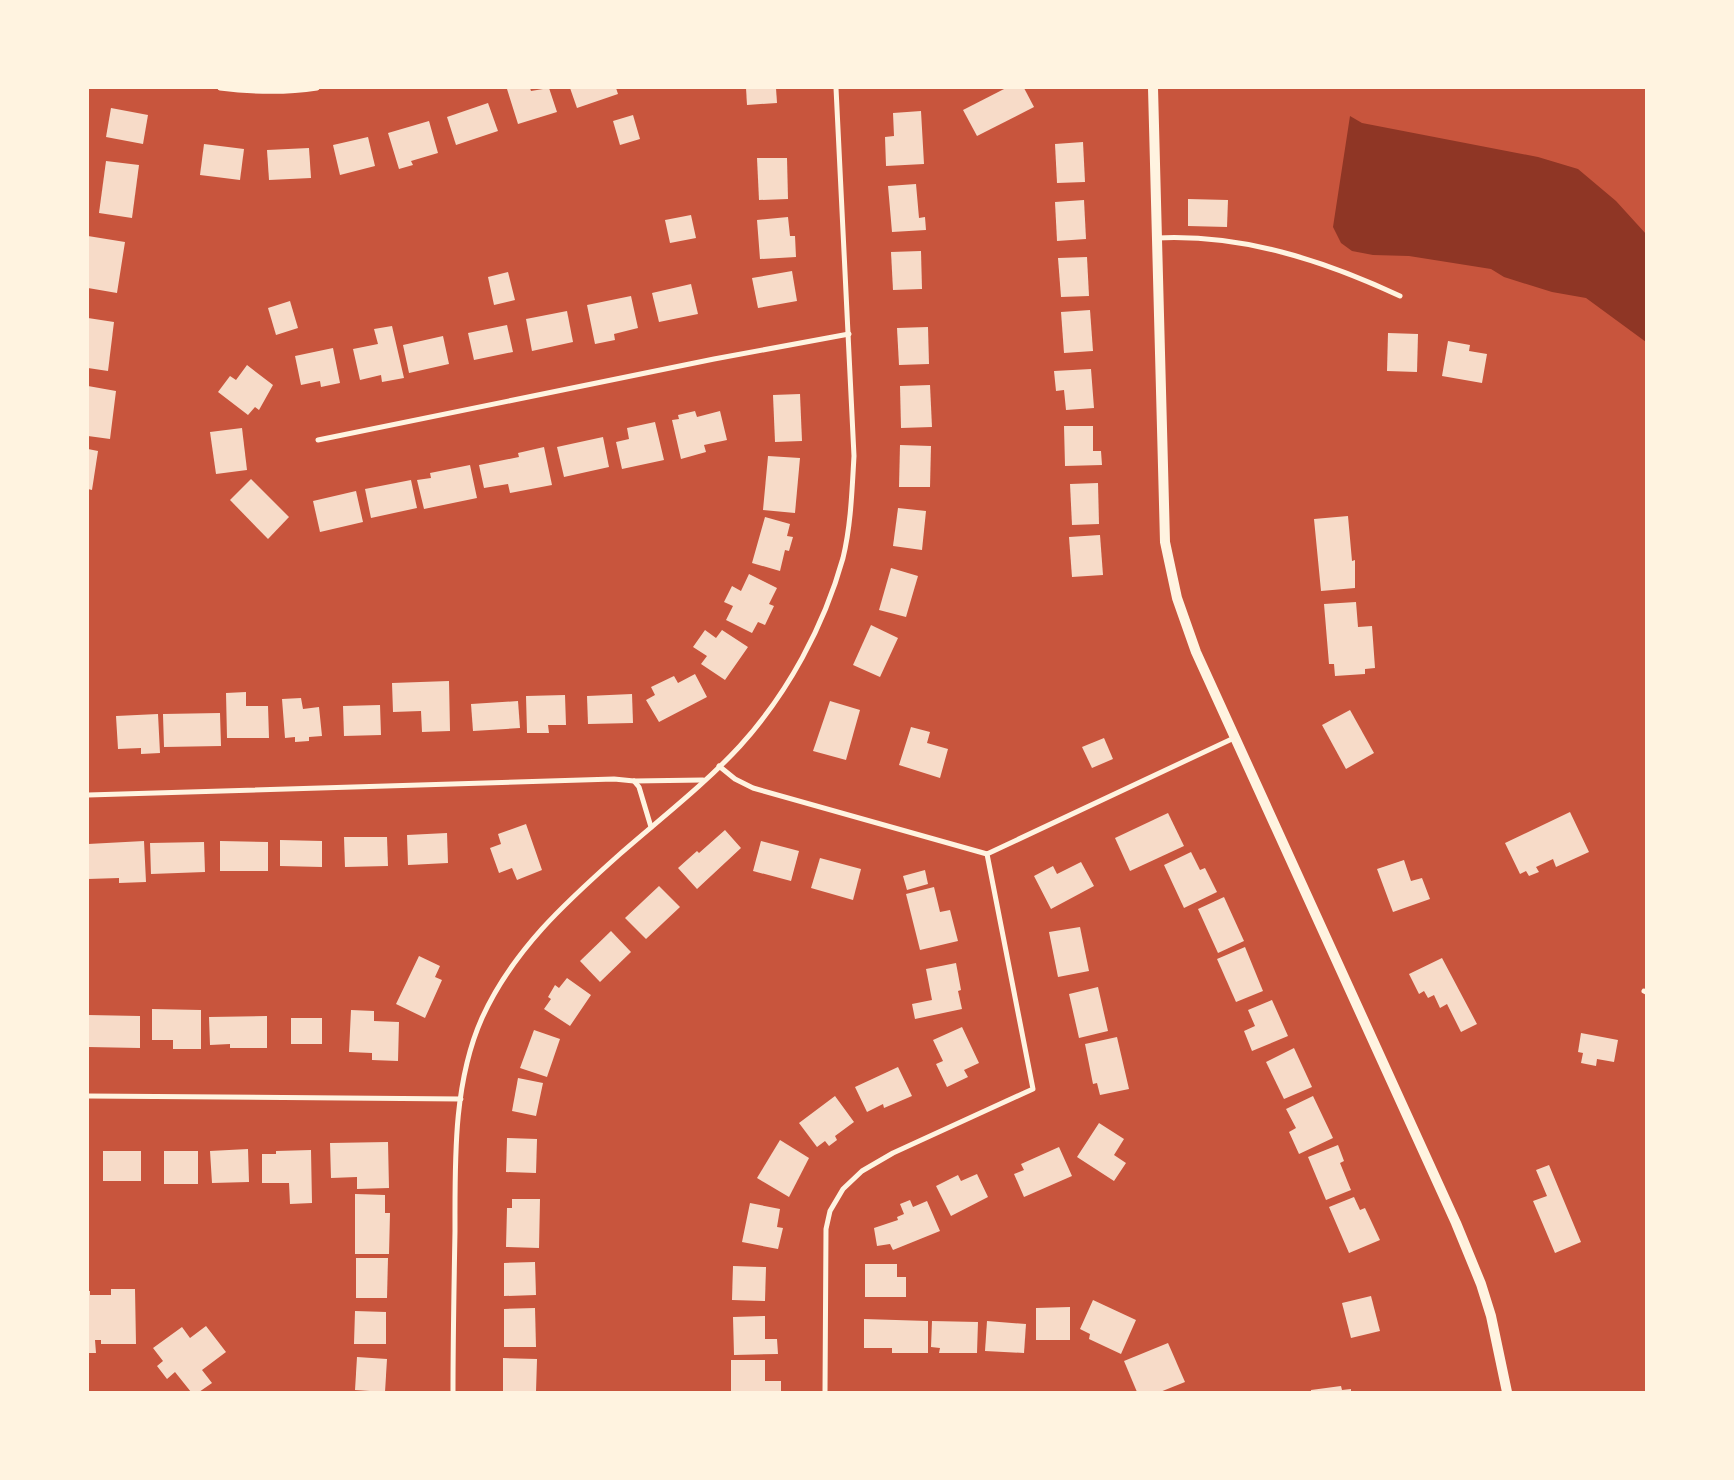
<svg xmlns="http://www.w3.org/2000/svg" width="1734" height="1480" font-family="Arial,sans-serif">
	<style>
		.water { fill: #8f3625 }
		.building { fill: #f7dbc8 }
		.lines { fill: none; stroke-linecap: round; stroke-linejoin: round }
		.minor { stroke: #fff3e0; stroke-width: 5 }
		.secondary { stroke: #fff3e0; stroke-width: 10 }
	</style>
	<rect width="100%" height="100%" fill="#c8553d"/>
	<!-- water -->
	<polygon class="water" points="1350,116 1362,123 1538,157 1578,169 1616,201 1646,234 1646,342 1586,298 1552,292 1504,277 1491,269 1409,256 1373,255 1352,251 1341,243 1333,227"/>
	<!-- building -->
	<g class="building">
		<polygon points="511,88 530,88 531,91 549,88 557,112 518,124 507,89"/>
		<polygon points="570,88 616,88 618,94 577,108"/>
		<polygon points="746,88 776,88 777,103 747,105"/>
		<polygon points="1006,88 1024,88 1034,107 977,136 963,110"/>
		<polygon points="488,103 498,131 456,145 447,117"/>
		<polygon points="111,108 148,115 143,144 106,137"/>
		<polygon points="921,111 924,164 886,166 885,137 894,136 893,113"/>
		<polygon points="633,115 640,139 620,145 613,121"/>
		<polygon points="429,121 438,153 411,161 413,165 399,169 388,133"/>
		<polygon points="368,137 375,166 340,175 333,145"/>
		<polygon points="1083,142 1085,182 1057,183 1055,144"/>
		<polygon points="204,144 244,149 240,180 200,175"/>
		<polygon points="309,148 311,178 269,180 267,150"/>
		<polygon points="757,158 787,158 788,199 759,200"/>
		<polygon points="106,161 139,165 132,218 99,213"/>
		<polygon points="916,184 919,218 925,217 926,230 892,232 888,186"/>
		<polygon points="1188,199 1228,200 1227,227 1188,226"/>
		<polygon points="1084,200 1086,239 1057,241 1055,202"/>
		<polygon points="691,215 696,238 670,243 665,220"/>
		<polygon points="788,217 790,236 795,236 796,257 760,259 757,220"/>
		<polygon points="88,236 125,242 117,293 88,288 89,255 88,254"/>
		<polygon points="921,251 922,289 893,290 891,252"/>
		<polygon points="1087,257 1089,296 1061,297 1058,258"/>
		<polygon points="792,271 797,301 758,308 752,278"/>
		<polygon points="508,272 515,300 494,305 488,277"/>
		<polygon points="691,284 698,314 659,322 652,293"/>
		<polygon points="631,296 638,328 614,334 615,340 595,344 587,305"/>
		<polygon points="290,301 298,328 276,335 268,308"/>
		<polygon points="1090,310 1093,351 1064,353 1061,312"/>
		<polygon points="567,311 573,342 532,351 526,319"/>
		<polygon points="88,318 114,322 108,371 88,368"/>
		<polygon points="507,325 513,352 474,360 468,333"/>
		<polygon points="392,326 404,378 382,382 381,375 360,380 353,349 378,344 374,329"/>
		<polygon points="928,327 929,364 899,365 897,328"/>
		<polygon points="1388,333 1418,334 1417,372 1387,371"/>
		<polygon points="443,336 449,364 409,373 403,345"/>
		<polygon points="1448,341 1470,345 1469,351 1487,354 1482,383 1442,376"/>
		<polygon points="333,348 340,383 321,387 320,381 301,385 295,356"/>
		<polygon points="247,365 273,385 259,410 255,407 248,415 218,392 230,376 236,380"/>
		<polygon points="1091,369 1094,408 1066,410 1064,390 1056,391 1054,371"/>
		<polygon points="930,385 932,427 901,428 900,386"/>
		<polygon points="88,386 116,391 110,439 88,436"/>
		<polygon points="800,394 802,441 775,442 773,395"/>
		<polygon points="695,411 697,417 720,411 727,440 704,445 706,452 681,459 672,420 679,419 678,415"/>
		<polygon points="655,422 664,460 622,469 616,442 629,439 627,428"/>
		<polygon points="1064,426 1093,426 1093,451 1101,451 1102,465 1065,466"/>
		<polygon points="242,428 247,470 216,474 210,432"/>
		<polygon points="603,437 609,467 564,477 557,447"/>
		<polygon points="900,445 931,446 930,487 899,487"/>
		<polygon points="544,447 552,485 510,493 508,484 484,488 479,465 519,457 518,453"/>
		<polygon points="88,449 98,451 92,490 88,489"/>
		<polygon points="768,456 800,458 795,513 763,510"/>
		<polygon points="470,465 477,498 424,509 417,480 431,478 430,473"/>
		<polygon points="251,479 289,517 268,539 230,500"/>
		<polygon points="411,480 417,508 371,518 365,489"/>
		<polygon points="1098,483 1099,524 1072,525 1070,484"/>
		<polygon points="356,491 363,522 320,532 313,501"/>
		<polygon points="898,508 926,511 922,550 893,546"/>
		<polygon points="1348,516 1352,561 1355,560 1355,588 1321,591 1314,519"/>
		<polygon points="765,517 790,524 787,536 793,537 789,551 785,550 780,571 752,563"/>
		<polygon points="1100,535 1103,575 1072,577 1069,537"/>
		<polygon points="891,568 918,576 906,617 879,610"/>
		<polygon points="749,574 777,588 769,604 774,606 765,625 758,622 752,633 726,620 733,606 724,602 732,586 741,591"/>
		<polygon points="1356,602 1358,627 1372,626 1375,668 1365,669 1365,674 1335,676 1334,664 1329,664 1324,604"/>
		<polygon points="871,625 898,638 880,677 853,665"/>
		<polygon points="705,630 716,638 722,630 748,647 725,680 701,664 707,656 693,647"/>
		<polygon points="695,674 707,697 659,722 646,700 655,695 651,687 674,676 678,683"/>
		<polygon points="449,681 450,731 422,732 421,711 393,712 392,683"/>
		<polygon points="246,692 246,706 268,706 269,738 227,738 226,693"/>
		<polygon points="632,694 633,723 588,724 587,696"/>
		<polygon points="565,695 566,725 548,725 549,733 527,733 526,696"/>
		<polygon points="301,698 303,709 319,707 322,736 309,737 309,741 295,742 295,737 285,738 282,699"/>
		<polygon points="518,701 520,728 473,731 471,704"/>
		<polygon points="830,701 860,710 846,760 813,751"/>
		<polygon points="380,705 381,735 344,736 343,706"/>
		<polygon points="1350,710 1374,753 1346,769 1322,725"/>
		<polygon points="220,713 221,746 164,747 163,714"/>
		<polygon points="158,714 160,753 141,754 141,748 118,749 116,716"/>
		<polygon points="911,727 930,732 927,743 948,749 940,778 899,765"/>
		<polygon points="1104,738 1113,759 1092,768 1082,747"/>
		<polygon points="1570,812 1589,852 1556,867 1553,859 1536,867 1539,872 1529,876 1526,871 1520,874 1505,843"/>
		<polygon points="1168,813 1184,846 1130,871 1115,838"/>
		<polygon points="526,824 542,870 517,880 512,868 499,873 490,848 501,844 498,834"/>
		<polygon points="725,830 741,848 697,889 678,868 697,851 699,853"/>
		<polygon points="447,833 448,863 408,865 407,835"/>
		<polygon points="344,837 387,837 388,866 345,867"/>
		<polygon points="280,840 322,841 322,867 280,866"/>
		<polygon points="144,841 146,882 119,883 119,878 88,879 88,844"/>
		<polygon points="220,841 268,842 268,871 220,871"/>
		<polygon points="761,841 799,851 791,881 753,871"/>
		<polygon points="204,842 205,872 151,874 150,843"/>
		<polygon points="1191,852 1200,870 1205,868 1217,892 1184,908 1164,865"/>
		<polygon points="820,858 861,869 853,900 811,888"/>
		<polygon points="1404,860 1411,881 1422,878 1430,899 1393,912 1377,869"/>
		<polygon points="1081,862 1094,886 1051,909 1034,876 1053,866 1057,874"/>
		<polygon points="925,870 928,884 907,890 903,876"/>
		<polygon points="659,886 680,907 646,939 625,918"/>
		<polygon points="934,887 940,912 950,910 958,941 920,950 906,894"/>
		<polygon points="1224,897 1244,941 1218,953 1198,909"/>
		<polygon points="1080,927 1089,971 1058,977 1049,932"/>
		<polygon points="611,931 631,952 600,982 580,961"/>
		<polygon points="1245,947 1263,991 1236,1002 1217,959"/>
		<polygon points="419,956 440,966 435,977 442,980 425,1018 396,1004"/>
		<polygon points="1442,958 1477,1024 1461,1032 1447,1004 1440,1008 1434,995 1428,998 1424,991 1419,994 1409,974"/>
		<polygon points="956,963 961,990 958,991 962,1009 915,1019 912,1004 932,1000 926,969"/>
		<polygon points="567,978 591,995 570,1026 544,1009 551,999 548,997 555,985 559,988"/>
		<polygon points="1098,987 1108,1031 1079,1038 1069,994"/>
		<polygon points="1272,1000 1288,1036 1252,1051 1244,1031 1255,1026 1248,1010"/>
		<polygon points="152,1009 201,1010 201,1049 173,1049 173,1040 152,1040"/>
		<polygon points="351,1010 374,1011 374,1021 399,1022 398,1061 372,1060 372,1053 349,1052"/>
		<polygon points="88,1015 140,1016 140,1048 88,1047"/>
		<polygon points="267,1016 267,1048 230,1048 230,1044 210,1045 209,1017"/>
		<rect x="291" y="1018" width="31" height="26"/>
		<polygon points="962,1027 979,1063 964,1070 968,1077 947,1087 936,1064 943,1061 933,1040"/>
		<polygon points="534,1030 560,1039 547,1077 520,1068"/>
		<polygon points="1581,1033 1618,1040 1614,1062 1597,1059 1596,1066 1581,1063 1583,1053 1578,1052"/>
		<polygon points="1117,1037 1129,1089 1100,1095 1097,1083 1093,1084 1085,1044"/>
		<polygon points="1294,1048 1312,1087 1284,1099 1266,1062"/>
		<polygon points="898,1067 912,1096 884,1108 883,1104 867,1112 855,1087"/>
		<polygon points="518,1078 543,1083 536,1116 512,1111"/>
		<polygon points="835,1096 854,1122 835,1136 837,1140 829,1146 825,1141 817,1147 799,1123"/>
		<polygon points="1313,1096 1333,1138 1299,1154 1289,1132 1296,1128 1286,1109"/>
		<polygon points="1099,1123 1124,1139 1114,1155 1126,1163 1114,1181 1077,1157"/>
		<polygon points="507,1138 537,1139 536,1173 506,1172"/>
		<polygon points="780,1140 809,1158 789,1197 757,1178"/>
		<polygon points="388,1142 389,1188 357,1189 357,1177 331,1178 330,1143"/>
		<polygon points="1338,1145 1344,1161 1340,1163 1351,1190 1326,1200 1308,1157"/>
		<polygon points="1059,1147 1072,1176 1024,1197 1014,1174 1024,1170 1021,1164"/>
		<polygon points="248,1149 249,1182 212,1183 210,1151"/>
		<polygon points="311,1150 312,1203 290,1204 289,1183 262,1183 262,1154 276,1154 276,1151"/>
		<rect x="103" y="1151" width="38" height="30"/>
		<rect x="164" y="1151" width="34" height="33"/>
		<polygon points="1549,1165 1581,1242 1555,1253 1533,1201 1547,1196 1536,1170"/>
		<polygon points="977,1174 988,1197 951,1216 936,1186 958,1175 961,1181"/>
		<polygon points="355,1194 385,1195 385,1213 390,1213 389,1254 355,1254"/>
		<polygon points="1354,1197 1360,1210 1365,1208 1380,1240 1349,1253 1329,1207"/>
		<polygon points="512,1199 540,1199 539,1248 506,1247 507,1208 512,1208"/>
		<polygon points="910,1200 913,1207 927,1201 940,1231 893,1250 890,1244 877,1246 874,1228 898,1220 897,1217 904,1214 900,1204"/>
		<polygon points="750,1203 780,1209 777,1227 783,1228 778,1249 742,1242"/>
		<polygon points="356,1258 388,1258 387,1298 356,1298"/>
		<polygon points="535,1262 536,1295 504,1296 504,1263"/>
		<polygon points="865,1264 897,1264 897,1277 906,1277 906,1297 865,1297"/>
		<polygon points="733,1266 766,1267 765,1301 732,1300"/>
		<polygon points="111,1289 135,1289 136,1344 101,1344 101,1340 95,1340 96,1353 88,1353 88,1291 90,1291 90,1295 111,1295"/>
		<polygon points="1371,1296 1380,1331 1351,1338 1342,1303"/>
		<polygon points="1093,1300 1136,1320 1121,1354 1089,1339 1090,1334 1080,1329"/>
		<polygon points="1070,1307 1070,1340 1036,1340 1036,1308"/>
		<polygon points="535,1308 536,1347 504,1347 504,1309"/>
		<polygon points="355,1311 386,1312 386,1344 354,1344"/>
		<polygon points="765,1316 765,1339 777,1339 778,1354 734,1355 733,1317"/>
		<polygon points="864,1319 928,1321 928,1353 892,1353 892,1348 864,1348"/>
		<polygon points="932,1321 978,1322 977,1353 939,1353 940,1348 931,1347"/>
		<polygon points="987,1321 1026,1324 1024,1353 985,1351"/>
		<polygon points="206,1326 226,1352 202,1370 212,1383 199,1392 191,1392 175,1372 167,1379 157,1366 163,1361 153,1348 182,1327 190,1338"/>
		<polygon points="1168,1343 1185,1382 1160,1392 1137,1392 1124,1361"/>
		<polygon points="357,1357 387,1359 385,1392 355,1390"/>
		<polygon points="503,1358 537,1359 536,1392 503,1392"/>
		<polygon points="731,1360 765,1360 765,1381 781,1381 781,1392 731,1392"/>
		<polygon points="1341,1386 1342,1390 1351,1389 1351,1392 1311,1392 1311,1390"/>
	</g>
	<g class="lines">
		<!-- minor -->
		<g class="minor">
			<path d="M220 88C252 92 285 93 317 88"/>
			<path d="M1157 238C1242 234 1323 260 1400 296"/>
			<polyline points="318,440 714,359 849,334"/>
			<polyline points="719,766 735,779 753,788 987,854 1234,738"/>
			<polyline points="634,781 639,787 651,827"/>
			<polyline points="88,795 614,779 634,781 703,780"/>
			<polyline points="1644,991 1646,992"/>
			<polyline points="88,1096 461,1099"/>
			<path d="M453 1392C453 1339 454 1285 455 1231 455 1161 453 1083 482 1018 513 950 565 903 620 854 660 819 704 785 740 746 788 693 824 626 843 558 851 525 852 490 854 456L836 88"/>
			<polyline points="825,1392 826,1229 830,1211 843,1189 862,1171 893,1153 1033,1089 987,854"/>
		</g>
		<!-- secondary -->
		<polyline class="secondary" points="1153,88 1165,542 1177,598 1196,652 1456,1223 1481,1284 1491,1316 1507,1392"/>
	</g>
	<!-- border -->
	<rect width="1734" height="1480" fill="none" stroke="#fff3e0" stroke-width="178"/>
</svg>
